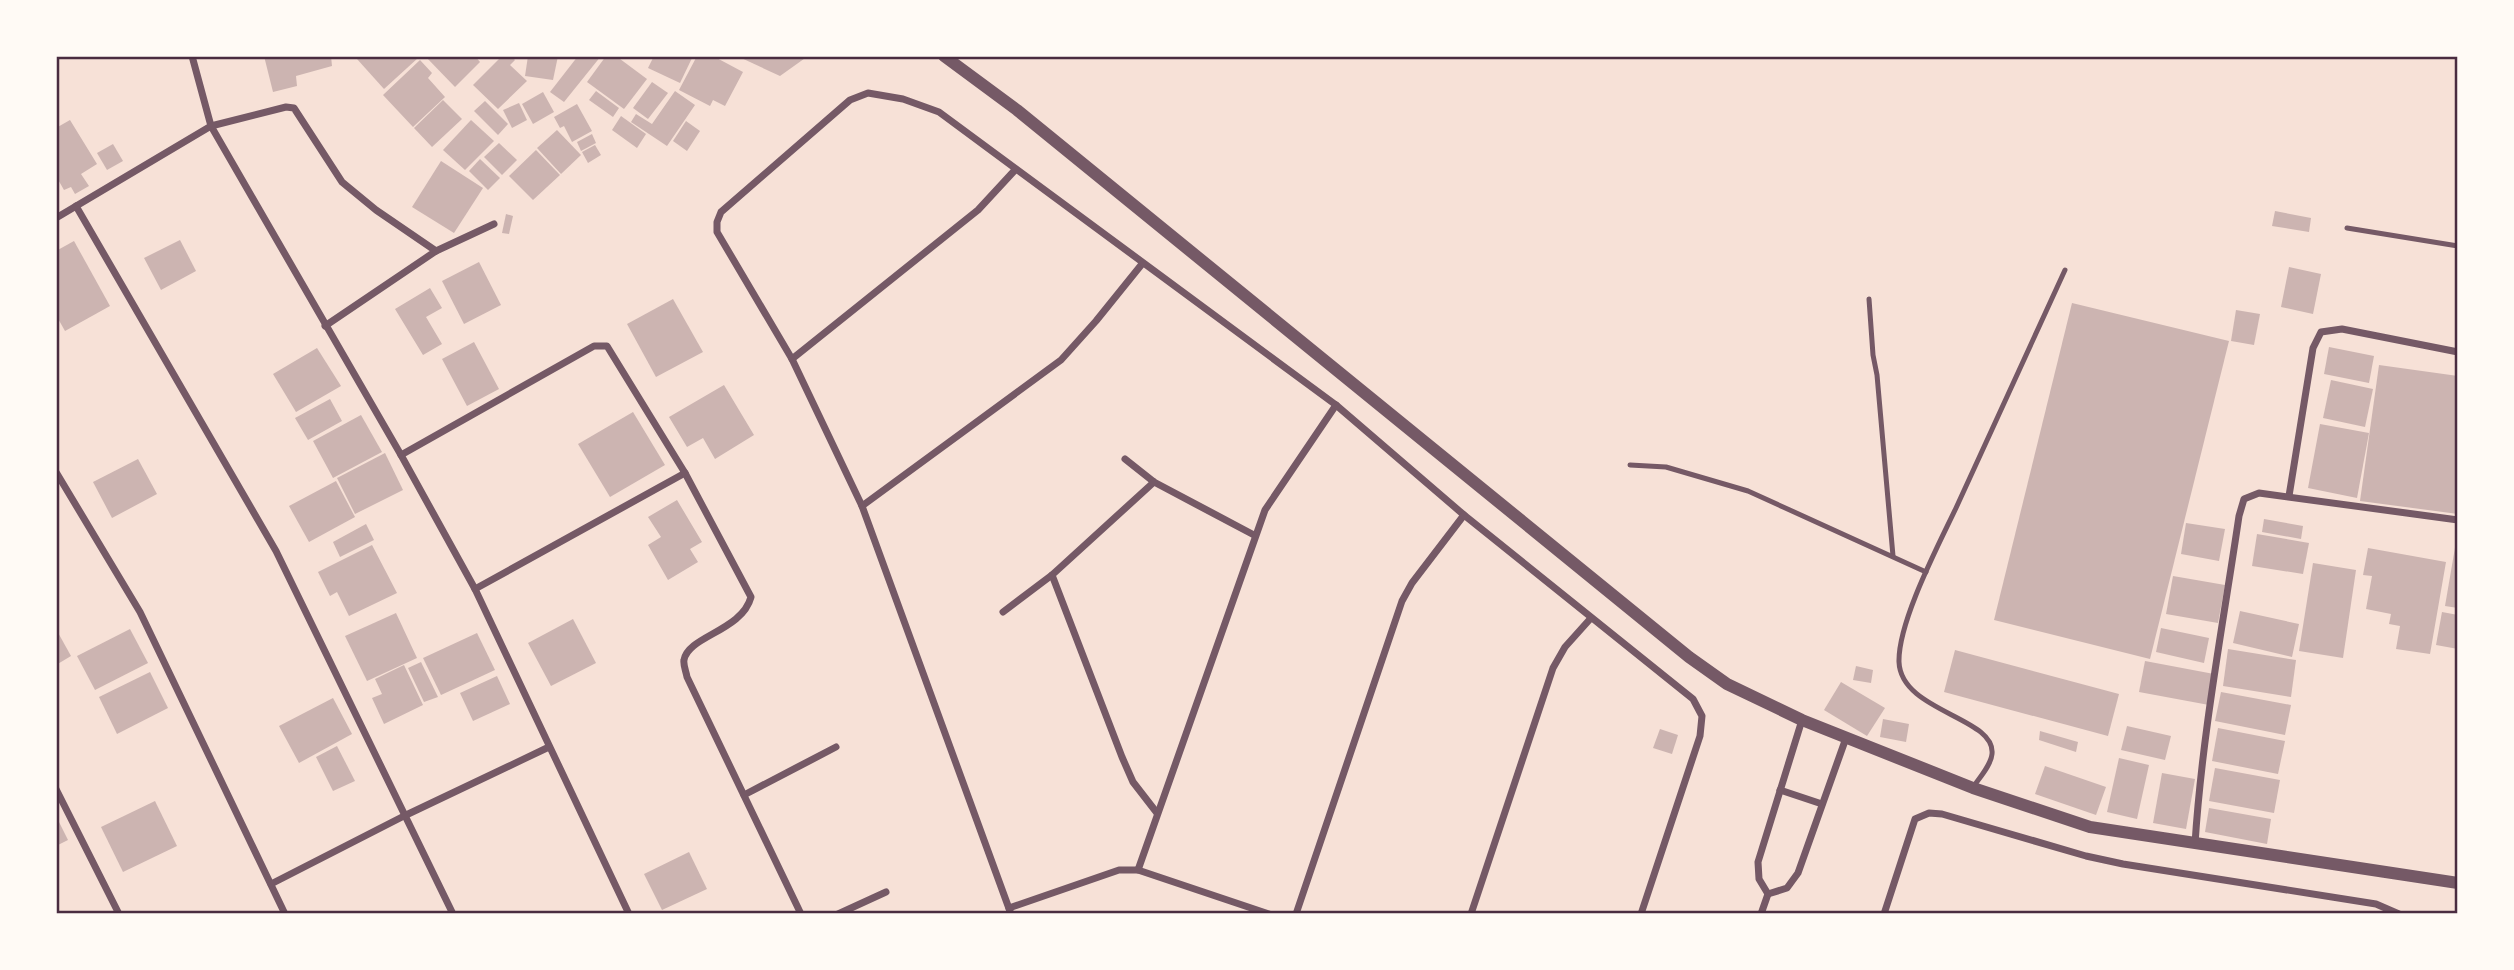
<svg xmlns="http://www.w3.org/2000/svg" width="2514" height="970" font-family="'IBM Plex Serif',serif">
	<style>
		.building { fill: #ccb4b1 }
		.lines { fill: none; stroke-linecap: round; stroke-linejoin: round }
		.service { stroke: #755966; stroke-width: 5 }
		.minor { stroke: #755966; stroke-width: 7 }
		.tertiary { stroke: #755966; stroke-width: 12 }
		.neatline { fill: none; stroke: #4a2c40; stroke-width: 2.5 }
	</style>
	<rect width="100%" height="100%" fill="#f7e1d7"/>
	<!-- building -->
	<g class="building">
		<polygon points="264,56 331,56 332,66 296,76 297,86 273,92"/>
		<polygon points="361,56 416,56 418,58 384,89 357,59"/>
		<polygon points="427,56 475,56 480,62 455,87 426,57"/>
		<polygon points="502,56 511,56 515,60 510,65 527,81 498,109 473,85"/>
		<polygon points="528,56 558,56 553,80 525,76"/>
		<polygon points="578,56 601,56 564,102 550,92"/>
		<polygon points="606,56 616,56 647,79 624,109 587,82"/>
		<polygon points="654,56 693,56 680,83 648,68"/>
		<polygon points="697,56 713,56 743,72 725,106 713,100 710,106 679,90"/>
		<polygon points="737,56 808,56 780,76"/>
		<polygon points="420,60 432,73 428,78 445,97 413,127 383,95"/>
		<polygon points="652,82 668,93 648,119 633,108"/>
		<polygon points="596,91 619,108 613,117 589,100"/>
		<polygon points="675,91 695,105 667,146 631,122 636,114 652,124"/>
		<polygon points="543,92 554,112 533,124 522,104"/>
		<polygon points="443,100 462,119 432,147 414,128"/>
		<polygon points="485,101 508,124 498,135 474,111"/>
		<polygon points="519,103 527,120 512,128 503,110"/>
		<polygon points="577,104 592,131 572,142 564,126 560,128 554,117"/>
		<polygon points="621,116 646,134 637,148 612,130"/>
		<polygon points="70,120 97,164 81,174 89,186 75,194 71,187 64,190 56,176 56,128"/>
		<polygon points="471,120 494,141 465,170 443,150"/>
		<polygon points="686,121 700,131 687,151 673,141"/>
		<polygon points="557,130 581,155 561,174 537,148"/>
		<polygon points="592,134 596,143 581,151 577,142"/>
		<polygon points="499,143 517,160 502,175 484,157"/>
		<polygon points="113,144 123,161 107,170 97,153"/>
		<polygon points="595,145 601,155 588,163 582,152"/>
		<polygon points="536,150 560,175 533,200 509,176"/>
		<polygon points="480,159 500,178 488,190 469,171"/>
		<polygon points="441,161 483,188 454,233 412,207"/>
		<polygon points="2275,211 2311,218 2309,232 2272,226"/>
		<polygon points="506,214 513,216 509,234 502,233"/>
		<polygon points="180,240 196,271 161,290 144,258"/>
		<polygon points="74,241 110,306 65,331 56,315 56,251"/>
		<polygon points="479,262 501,305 464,324 442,281"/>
		<polygon points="2289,267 2321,274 2313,314 2281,307"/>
		<polygon points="430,288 442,308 426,317 442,344 423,355 395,309"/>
		<polygon points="673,299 703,352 656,377 627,324"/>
		<polygon points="2072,303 2229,341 2150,659 1994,620"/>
		<polygon points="2236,310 2260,314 2254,345 2231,341"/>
		<polygon points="474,342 499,389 467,406 442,359"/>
		<polygon points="2329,347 2374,356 2369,383 2324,374"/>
		<polygon points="317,348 341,386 296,412 273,374"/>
		<polygon points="2379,365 2458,376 2458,514 2360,501"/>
		<polygon points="2331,380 2373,389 2365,427 2323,418"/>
		<polygon points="724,385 754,435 715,459 703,438 687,447 669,417"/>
		<polygon points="330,399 342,421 308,440 295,418"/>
		<polygon points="633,412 665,465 610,497 578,444"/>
		<polygon points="361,415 382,452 333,478 313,441"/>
		<polygon points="2320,424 2369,433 2357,498 2308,488"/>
		<polygon points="385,453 403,490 355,514 337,478"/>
		<polygon points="138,459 157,494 112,518 93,482"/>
		<polygon points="336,481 355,517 309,542 289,506"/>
		<polygon points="677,500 702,542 690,549 698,562 668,580 648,545 661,537 648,517"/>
		<polygon points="2264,519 2303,526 2301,539 2262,532"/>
		<polygon points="2186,523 2225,529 2219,561 2181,554"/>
		<polygon points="366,524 374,540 340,557 333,542"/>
		<polygon points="2257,534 2309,543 2303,574 2252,566"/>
		<polygon points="2457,536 2458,536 2458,608 2445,606"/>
		<polygon points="372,545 397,593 349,616 337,592 330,596 318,572"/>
		<polygon points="2368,548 2446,562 2430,654 2396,649 2400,626 2389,624 2391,614 2366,609 2372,576 2363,575"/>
		<polygon points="2313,563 2356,570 2343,658 2299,651"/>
		<polygon points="2173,576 2225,585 2218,623 2166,614"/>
		<polygon points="2240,611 2299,624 2292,657 2233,643"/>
		<polygon points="2442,612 2458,615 2458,649 2436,645"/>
		<polygon points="396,613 417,658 367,681 345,636"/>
		<polygon points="573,619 596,663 551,686 528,643"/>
		<polygon points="2161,628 2209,638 2204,663 2156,652"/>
		<polygon points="56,629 71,656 56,665"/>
		<polygon points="130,629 148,663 95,690 77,656"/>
		<polygon points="477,633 495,670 441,695 423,658"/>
		<polygon points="2228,649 2296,660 2291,697 2223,686"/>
		<polygon points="1955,650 2119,694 2108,736 1944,692"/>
		<polygon points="2145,661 2214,674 2209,705 2139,692"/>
		<polygon points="421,662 438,697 424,702 408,668"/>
		<polygon points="404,665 423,705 384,724 372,698 382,694 375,679"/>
		<polygon points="1856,666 1873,670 1871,683 1853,680"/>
		<polygon points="150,672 168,708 117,734 99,697"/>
		<polygon points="497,676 510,704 473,721 460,693"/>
		<polygon points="1841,682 1885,708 1867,736 1824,710"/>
		<polygon points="2221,692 2291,705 2285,735 2215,721"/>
		<polygon points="333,698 352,734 299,763 279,726"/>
		<polygon points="1883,719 1909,724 1906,742 1880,737"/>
		<polygon points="2127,726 2171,736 2165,760 2121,750"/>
		<polygon points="2218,728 2285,741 2278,774 2212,761"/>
		<polygon points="1660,729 1678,735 1672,754 1653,748"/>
		<polygon points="2040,731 2078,742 2076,752 2039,740"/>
		<polygon points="337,746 355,781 333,791 316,757"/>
		<polygon points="2119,758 2149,765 2137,819 2107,812"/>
		<polygon points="2045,766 2106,787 2096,815 2035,794"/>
		<polygon points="2215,768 2280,780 2274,813 2209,801"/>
		<polygon points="2162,773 2195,779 2186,829 2153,823"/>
		<polygon points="155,801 177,846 123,872 101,827"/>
		<polygon points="2209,808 2271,819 2267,844 2205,832"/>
		<polygon points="56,816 68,840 56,846"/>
		<polygon points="689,852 707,889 662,910 644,874"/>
	</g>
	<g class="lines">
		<!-- service -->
		<g class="service">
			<polyline points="2347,228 2458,246"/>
			<polyline points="1869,299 1873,355 1877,375 1893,556"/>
			<polyline points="1630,465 1666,467 1748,491 1926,572"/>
			<path d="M1974 786C1980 777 1991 765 1992 754 1996 717 1901 712 1899 662 1898 622 1938 546 1956 508 1992 429 2028 350 2065 270"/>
		</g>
		<!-- minor -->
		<g class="minor">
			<polyline points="192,56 211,126 401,455 475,589 629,914"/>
			<polyline points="76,206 276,551 453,914"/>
			<polyline points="56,218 211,126 286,107 294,108 342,182 376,210 436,251 325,326"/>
			<polyline points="436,251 494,224"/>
			<polyline points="792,359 978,210 1015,170"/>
			<polyline points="401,455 594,346 607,346 685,473 475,589"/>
			<polyline points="1125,459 1154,482 1254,535"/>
			<polyline points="56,472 140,612 285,914"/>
			<path d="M685 473 751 597C742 631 688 636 684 660 683 665 686 671 687 677L801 914"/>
			<polyline points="2289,496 2313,348 2321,332 2342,329 2458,352"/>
			<polyline points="862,506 1061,360 1096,321 1142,264"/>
			<polyline points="1052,575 1122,757 1133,782 1157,813"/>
			<polyline points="1003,612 1052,575 1154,482"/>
			<polyline points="56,789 119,914"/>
			<polyline points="1780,790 1822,804"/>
			<polyline points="744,795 836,747"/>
			<path d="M2195 844C2202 734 2223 625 2239 516L2244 499 2259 493 2458 520"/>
			<polyline points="1138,870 1265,510 1336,405"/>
			<polyline points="271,884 404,816 549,747"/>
			<polyline points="1768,894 1787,888 1798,873 1846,738"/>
			<polyline points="1009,908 1119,870 1138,870 1269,914"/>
			<polyline points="838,914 886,892"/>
			<polyline points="1011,914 862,506 792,359 717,232 717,222 721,212 850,100 868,93 903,99 939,112 1336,405 1464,515 1693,699 1702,716 1700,736 1641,914"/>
			<polyline points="1296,914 1402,601 1412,583 1464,515"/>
			<polyline points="1471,914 1553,668 1565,647 1591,618"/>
			<polyline points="1761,914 1768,894 1759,879 1758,862 1802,720"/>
			<polyline points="1884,914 1915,819 1929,813 1942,814 2086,856 2123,864 2376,904 2399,914"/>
		</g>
		<!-- tertiary -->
		<polyline class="tertiary" points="944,56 1017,110 1689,657 1727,684 1802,720 1973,788 2090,827 2458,883"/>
	</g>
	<!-- border -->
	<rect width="2514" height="970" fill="none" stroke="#fffaf5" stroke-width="116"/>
	<rect x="58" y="58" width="2398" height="854" class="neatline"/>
</svg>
